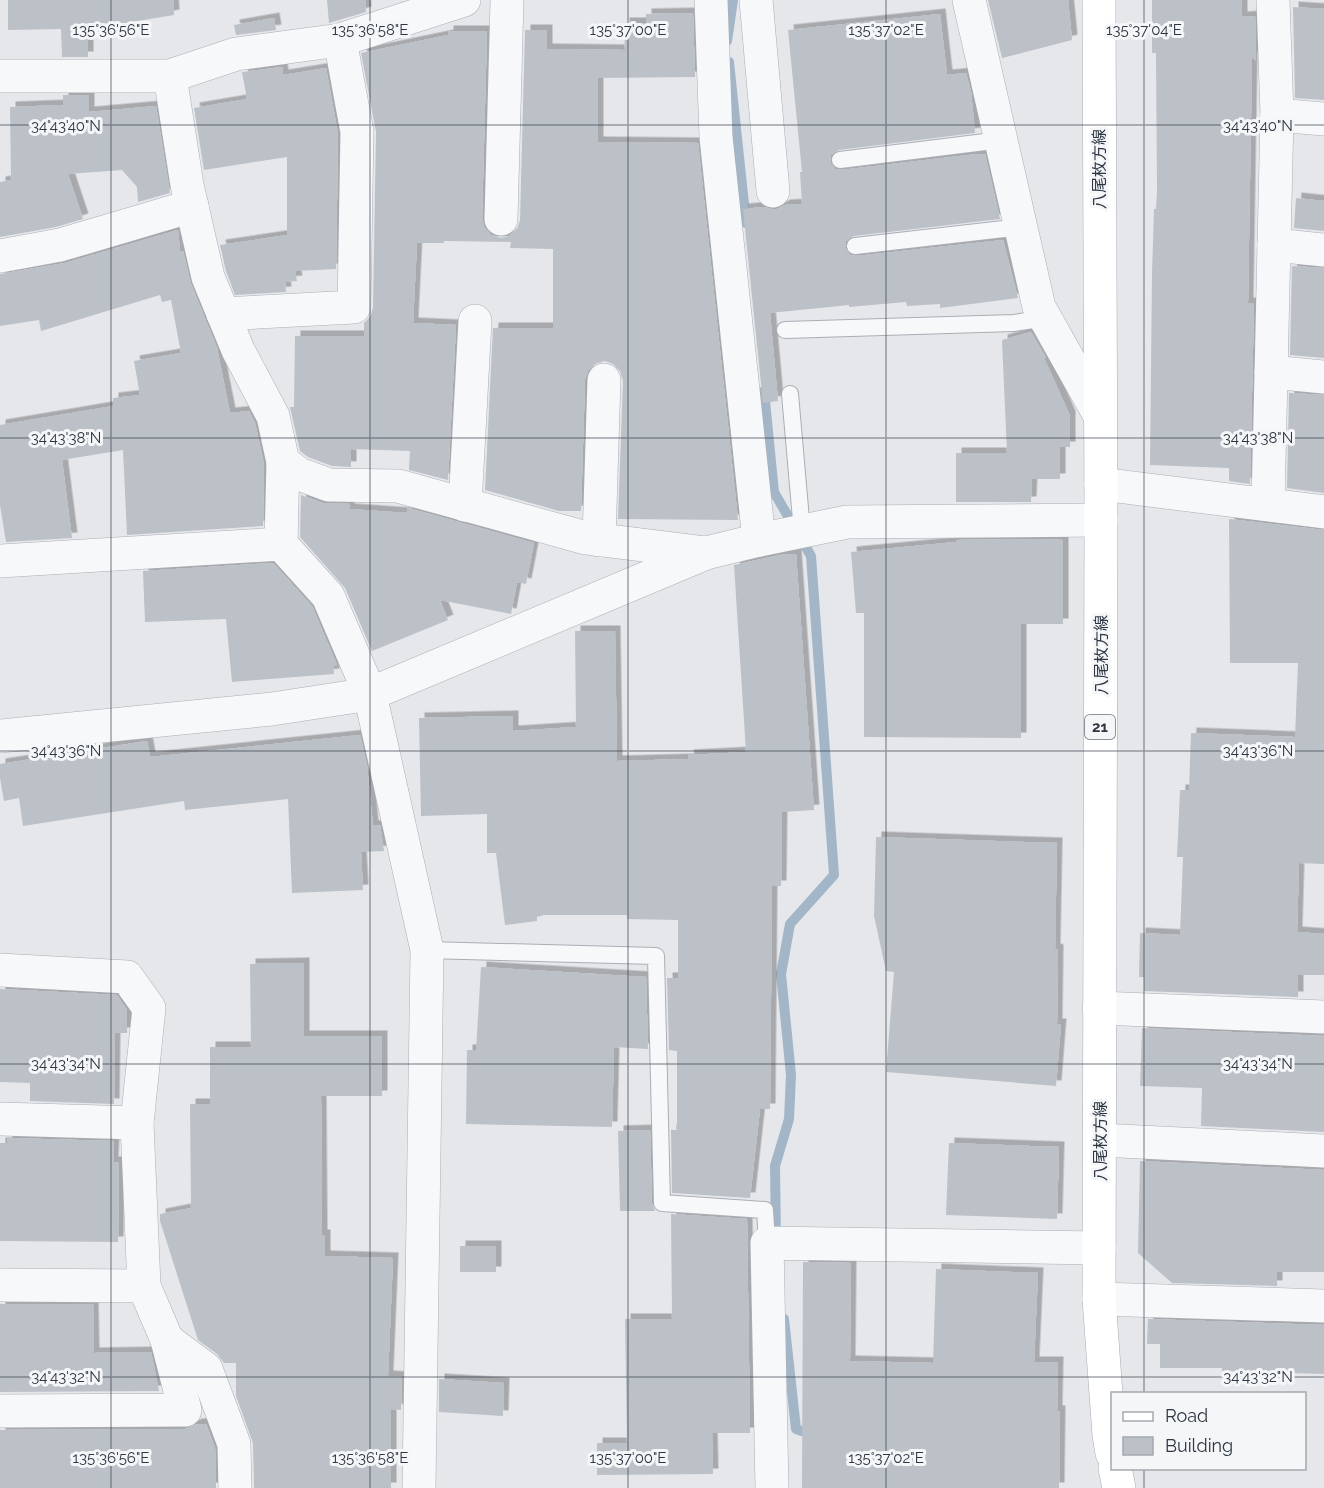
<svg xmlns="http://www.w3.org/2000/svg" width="1324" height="1488" font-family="Raleway,'Noto Sans JP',sans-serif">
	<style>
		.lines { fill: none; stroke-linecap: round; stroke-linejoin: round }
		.stream { stroke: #a3b6c8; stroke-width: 10 }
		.building { fill: #bcc1c8; filter: url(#shadow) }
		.service-casing { stroke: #aaaeb5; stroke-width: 18 }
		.minor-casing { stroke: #aaaeb5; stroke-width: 34 }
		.tertiary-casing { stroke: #aaaeb5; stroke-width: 34 }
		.primary-casing { stroke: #a5acb6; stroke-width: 34 }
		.service { stroke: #f7f8fa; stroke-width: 16 }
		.minor { stroke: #f7f8fa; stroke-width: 33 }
		.tertiary { stroke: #f7f8fa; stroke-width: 33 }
		.primary { stroke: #fff; stroke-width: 33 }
		.ticks { fill: none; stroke: #2d3642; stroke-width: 1.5; stroke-opacity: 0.45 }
		.labels { text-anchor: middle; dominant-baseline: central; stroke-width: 6; stroke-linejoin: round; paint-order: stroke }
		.shield { fill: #f4f6f8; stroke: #697079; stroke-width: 1.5 }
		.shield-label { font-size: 15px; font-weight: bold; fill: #2d3642 }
		.street-label { font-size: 16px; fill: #2d3642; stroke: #f4f6f8 }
		.ticks-label { font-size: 15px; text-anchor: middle; fill: #2d3642; stroke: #f4f6f8; stroke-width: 6; stroke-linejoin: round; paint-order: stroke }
	</style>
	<defs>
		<filter id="shadow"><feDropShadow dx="5.5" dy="-5.5" stdDeviation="0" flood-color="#0004"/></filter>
	</defs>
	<rect width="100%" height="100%" fill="#e5e7eb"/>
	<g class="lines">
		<!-- stream -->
		<g class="stream">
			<polyline points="727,41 733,0"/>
			<polyline points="729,62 746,223"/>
			<polyline points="764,391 774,492 811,556 834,875 790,924 781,974 791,1075 789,1119 775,1166 776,1241"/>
			<polyline points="784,1319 796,1429 816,1436"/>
		</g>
	</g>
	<!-- building -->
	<g class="building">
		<polygon points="8,0 173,0 174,15 88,29 88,57 62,57 61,29 8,30"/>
		<polygon points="327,0 365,0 366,12 329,23"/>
		<polygon points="988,0 1068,0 1072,40 1002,58"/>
		<polygon points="1152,0 1242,0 1242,17 1255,16 1256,61 1252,57 1248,303 1254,303 1250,484 1229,481 1229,468 1150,465 1152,273 1154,209 1156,209 1157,191 1156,53 1152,53"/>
		<polygon points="1293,7 1324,9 1324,100 1295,98"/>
		<polygon points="693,13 695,77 598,78 598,142 698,143 738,520 618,519 623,381 620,371 613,364 605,361 595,364 588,371 585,379 581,511 559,511 485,490 493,328 553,328 553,249 510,248 511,242 444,241 444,243 417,243 413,323 456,325 448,480 409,470 410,451 351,449 351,467 332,466 308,457 300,451 290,407 294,407 295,336 364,336 364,323 370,317 373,308 376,132 361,53 448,35 448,31 487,31 482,218 484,227 491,235 501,238 509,236 517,229 520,220 525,30 547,30 547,49 625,50 624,23 646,23 646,14"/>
		<polygon points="940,14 947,75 966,73 971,92 975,133 839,150 831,155 830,162 835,169 841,170 977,154 977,155 985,154 1000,219 854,236 846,241 845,248 850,255 856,256 1003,240 1018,298 940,308 940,304 907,306 906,302 849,307 849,305 770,313 778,401 763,403 743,209 764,207 775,210 785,205 802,204 800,172 802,172 788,30"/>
		<polygon points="274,18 276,30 236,35 234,25"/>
		<polygon points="282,67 283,75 326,68 338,134 336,269 295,271 297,281 285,282 286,292 235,295 226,271 220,245 287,235 287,157 204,170 194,108 247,99 242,72"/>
		<polygon points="63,95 89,95 89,112 156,106 170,193 138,202 137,187 122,170 68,174 83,219 56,227 0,237 0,182 11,180 10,107 63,105"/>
		<polygon points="1296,198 1324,201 1324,231 1294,228"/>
		<polygon points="178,230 180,251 183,251 191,284 217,348 230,413 249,411 255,423 264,464 263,526 127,535 123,450 62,460 72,538 6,542 0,505 0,425 113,406 113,398 140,395 134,361 181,353 171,300 162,302 160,295 41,331 39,320 0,326 0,274 65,263"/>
		<polygon points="1292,266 1324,268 1324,358 1290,355"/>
		<polygon points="1031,332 1046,358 1044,358 1070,416 1070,447 1060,447 1060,479 1032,479 1031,502 956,502 956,453 1007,453 1002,340"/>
		<polygon points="1289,393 1324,395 1324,493 1287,488"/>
		<polygon points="301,495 323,503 350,504 349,509 407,513 408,508 534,543 526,584 517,582 511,614 440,600 448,620 372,651 345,588 300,537"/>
		<polygon points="1229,519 1324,530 1324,864 1299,863 1297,932 1324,934 1324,975 1298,975 1298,997 1144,991 1144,977 1139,977 1140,933 1180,935 1183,857 1177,857 1180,790 1189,790 1191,733 1295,737 1298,663 1230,663"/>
		<polygon points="1030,539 1063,540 1063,624 1021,624 1021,738 864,737 864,613 856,613 851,552 956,542 956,540"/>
		<polygon points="796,554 814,810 782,812 781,886 772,886 770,1109 760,1109 750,1198 672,1193 671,1130 677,1130 677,1051 669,1050 667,978 678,978 678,920 627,919 627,915 537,915 537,921 505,925 496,853 487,853 487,814 421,816 419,718 513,716 513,731 576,727 575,631 615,631 617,761 689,759 688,755 746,752 734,565 780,555"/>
		<polygon points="273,563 312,606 337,665 333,666 334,674 232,682 226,619 145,622 143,571"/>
		<polygon points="360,735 367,765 373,826 380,825 384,851 361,852 363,890 292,893 288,799 185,810 184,801 23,826 19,798 4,801 0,778 0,764 147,741 150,757"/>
		<polygon points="876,837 1057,843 1055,949 1058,950 1057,1024 1061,1024 1056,1086 886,1072 894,972 886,971 874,916"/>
		<polygon points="304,963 304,1036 382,1036 382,1096 321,1096 322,1235 325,1235 325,1256 393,1258 388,1376 402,1377 401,1410 391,1409 391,1488 254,1488 253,1443 236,1396 236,1363 224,1363 217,1354 198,1340 160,1221 160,1214 191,1208 190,1104 210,1104 210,1047 251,1047 250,964"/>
		<polygon points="481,967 646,977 648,1049 614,1047 612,1127 466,1124 467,1050 476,1050"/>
		<polygon points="0,989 117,995 127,1010 127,1033 115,1033 114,1104 30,1101 30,1083 0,1082"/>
		<polygon points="1142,1028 1324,1036 1324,1132 1201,1126 1202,1088 1140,1086"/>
		<polygon points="650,1130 652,1203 655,1211 620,1211 618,1131"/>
		<polygon points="7,1138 114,1141 113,1162 119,1162 118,1242 0,1241 0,1143 7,1143"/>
		<polygon points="949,1143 1059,1147 1057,1219 946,1215"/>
		<polygon points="1140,1161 1324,1170 1324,1272 1277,1272 1277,1286 1172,1283 1138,1253"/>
		<polygon points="671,1214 747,1219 750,1433 712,1433 713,1474 597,1475 597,1443 627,1443 625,1319 672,1319"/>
		<rect x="460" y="1246" width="36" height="26"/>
		<polygon points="803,1262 851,1263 850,1361 933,1363 936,1269 1038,1273 1034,1362 1058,1362 1057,1411 1060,1411 1059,1488 802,1488"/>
		<polygon points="0,1304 93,1304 94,1353 151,1352 159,1391 0,1392"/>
		<polygon points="1148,1319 1324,1325 1324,1374 1222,1371 1222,1368 1160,1368 1160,1344 1147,1344"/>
		<polygon points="439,1379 504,1383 503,1416 439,1412"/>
		<polygon points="197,1424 206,1424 215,1448 216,1488 0,1488 0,1430 185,1429"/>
	</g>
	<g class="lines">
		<defs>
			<g id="service">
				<polyline points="840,160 1001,140"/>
				<polyline points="855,246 1021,227"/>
				<polyline points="785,330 1014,323 1046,318"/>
				<polyline points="790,394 802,531"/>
				<polyline points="427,950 656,956 662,1203 765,1210 767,1243"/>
			</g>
			<g id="minor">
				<polyline points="711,0 716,137 759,540"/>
				<polyline points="756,0 773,191"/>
				<polyline points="969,0 1039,307 1100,416"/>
				<polyline points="0,76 170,76 236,54 340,40 464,0"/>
				<polyline points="170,76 187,185 208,277 238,350 273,416 283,462 281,544 328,596 370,694 427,950 419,1488"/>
				<polyline points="1277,115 1324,119"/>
				<polyline points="501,219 507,0"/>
				<polyline points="1274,245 1324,250"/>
				<polyline points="0,256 60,245 192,206"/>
				<polyline points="223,314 354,307 357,132 340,40"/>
				<polyline points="1271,372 1324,377"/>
				<polyline points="283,462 299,474 329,485 398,486 586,538 706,553"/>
				<polyline points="1101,484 1324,512"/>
				<polyline points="1268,504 1277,115 1273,0"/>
				<polyline points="465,505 475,321"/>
				<polyline points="599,540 604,380"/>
				<polyline points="0,561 281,544"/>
				<polyline points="0,970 127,977 149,1008 137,1123 144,1286 167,1340 185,1410 0,1411"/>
				<polyline points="1099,1008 1324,1017"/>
				<polyline points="0,1119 137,1123"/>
				<polyline points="1100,1140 1324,1151"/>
				<polyline points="0,1285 144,1286"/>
				<polyline points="1099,1299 1324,1306"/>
				<polyline points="167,1340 206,1369 234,1444 235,1488"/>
				<polyline points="772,1488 767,1243 1099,1248"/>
			</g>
			<polyline id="tertiary" points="0,736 272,709 370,694 706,553 759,540 847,522 1101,520"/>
			<g id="primary">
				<polyline points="1099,0 1101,520 1099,1299 1109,1435 1112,1453"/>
				<polyline points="1115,1468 1119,1488"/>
			</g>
		</defs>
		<!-- service casing -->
		<use href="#service" class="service-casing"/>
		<!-- minor casing -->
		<use href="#minor" class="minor-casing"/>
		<!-- tertiary casing -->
		<use href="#tertiary" class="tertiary-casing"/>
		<!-- primary casing -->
		<use href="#primary" class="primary-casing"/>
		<!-- service -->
		<use href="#service" class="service"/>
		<!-- minor -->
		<use href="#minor" class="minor"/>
		<!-- tertiary -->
		<use href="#tertiary" class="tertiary"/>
		<!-- primary -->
		<use href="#primary" class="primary"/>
	</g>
	<!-- ticks -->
	<path class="ticks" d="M111 0V1488M370 0V1488M628 0V1488M886 0V1488M1144 0V1394M0 125H1324M0 438H1324M0 751H1324M0 1064H1324M0 1377H1324M1144 1468V1488"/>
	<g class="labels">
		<!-- shield labels -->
		<rect class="shield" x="1085" y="715" width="30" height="24" rx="4.5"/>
		<g class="shield-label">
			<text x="1100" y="727">21</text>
		</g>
		<!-- street labels -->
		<g class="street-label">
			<text transform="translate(1099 169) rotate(-90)">八尾枚方線</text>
			<text transform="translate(1101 655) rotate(-90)">八尾枚方線</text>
			<text transform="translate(1100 1141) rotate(-90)">八尾枚方線</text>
		</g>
	</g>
	<g class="ticks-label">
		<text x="111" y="35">135°36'56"E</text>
		<text x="370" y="35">135°36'58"E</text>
		<text x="628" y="35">135°37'00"E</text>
		<text x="886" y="35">135°37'02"E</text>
		<text x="1144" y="35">135°37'04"E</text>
		<text x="66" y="131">34°43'40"N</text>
		<text x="1258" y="131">34°43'40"N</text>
		<text x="66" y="443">34°43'38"N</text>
		<text x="1258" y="443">34°43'38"N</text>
		<text x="66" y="756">34°43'36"N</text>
		<text x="1258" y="756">34°43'36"N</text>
		<text x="66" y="1069">34°43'34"N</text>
		<text x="1258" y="1069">34°43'34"N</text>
		<text x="66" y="1382">34°43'32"N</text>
		<text x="1258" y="1382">34°43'32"N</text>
		<text x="111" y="1463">135°36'56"E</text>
		<text x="370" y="1463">135°36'58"E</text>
		<text x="628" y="1463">135°37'00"E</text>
		<text x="886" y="1463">135°37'02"E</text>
	</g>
	<!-- legend -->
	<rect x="1111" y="1392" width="195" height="78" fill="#f4f6f8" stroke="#a4a9af" stroke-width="1.5"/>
	<rect x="1123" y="1412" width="30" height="9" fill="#ffffff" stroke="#a4a9af" stroke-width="1.5"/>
	<text x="1165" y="1422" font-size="18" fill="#2d3642">Road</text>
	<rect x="1123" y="1437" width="30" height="18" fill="#bcc1c8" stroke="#a4a9af" stroke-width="1.5"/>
	<text x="1165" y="1452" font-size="18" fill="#2d3642">Building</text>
</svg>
